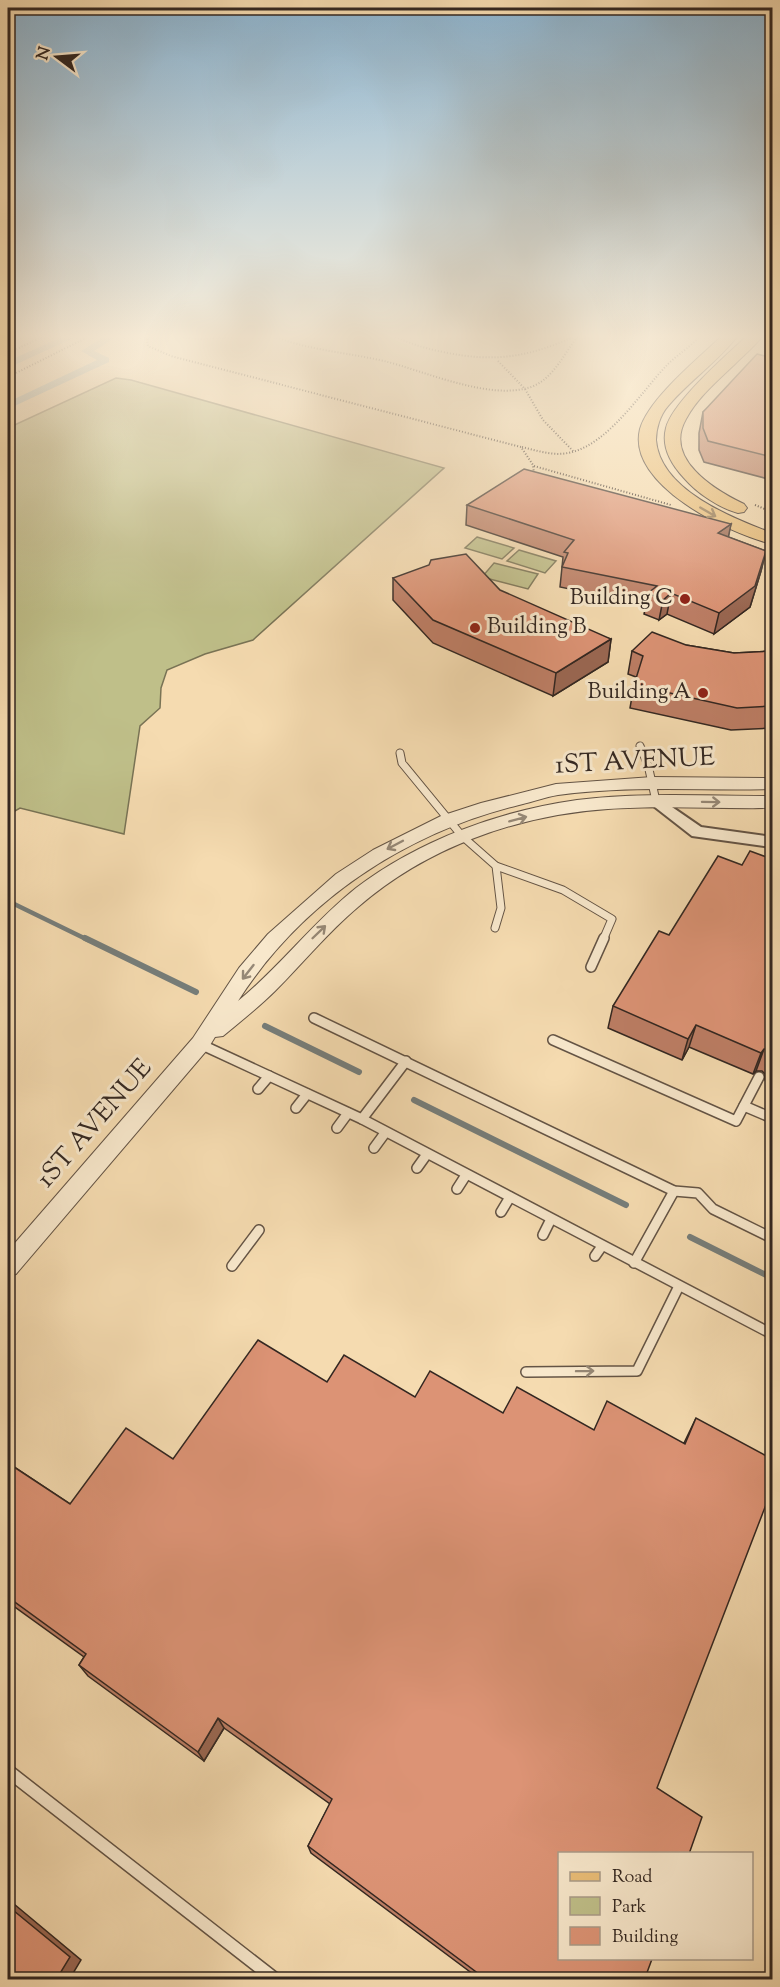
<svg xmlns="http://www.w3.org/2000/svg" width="780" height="1987" font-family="'Sorts Mill Goudy',serif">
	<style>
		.green { fill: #bfbf89; stroke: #797355; stroke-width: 1.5 }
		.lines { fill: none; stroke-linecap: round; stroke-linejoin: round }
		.stream-far1 { stroke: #767e7b; stroke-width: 4.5 }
		.stream { stroke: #767e7b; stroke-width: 6 }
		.canal { fill: #a2b8b7; fill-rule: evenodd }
		.service-far2-casing { stroke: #645445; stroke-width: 9 }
		.service-far1-casing { stroke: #645445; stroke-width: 12 }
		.service-casing { stroke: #645445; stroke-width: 15 }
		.minor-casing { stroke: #645445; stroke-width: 4 }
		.tertiary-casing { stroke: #645445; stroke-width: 2 }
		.primary-casing { stroke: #332721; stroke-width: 2 }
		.path { stroke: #332721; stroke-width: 2; stroke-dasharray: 1 2; stroke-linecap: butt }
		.service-far2 { stroke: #f8e8cc; stroke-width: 7 }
		.service-far1 { stroke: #f8e8cc; stroke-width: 9 }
		.service { stroke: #f8e8cc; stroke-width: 12 }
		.minor { fill: #f8e8cc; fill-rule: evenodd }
		.tertiary { fill: #f8e8cc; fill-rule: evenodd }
		.primary { fill: #eabe78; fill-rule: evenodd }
		.wall { fill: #bd7e65; stroke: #332721; stroke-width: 1.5 }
		.shaded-wall { fill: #9a6752; stroke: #332721; stroke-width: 1.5 }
		.building { fill: #dc9375; stroke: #332721; stroke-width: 1.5 }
		.oneway { stroke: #8e724c }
		.oneway2 { stroke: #968876 }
		.poi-dot { fill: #8f2418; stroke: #f8e8cc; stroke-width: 2 }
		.labels { text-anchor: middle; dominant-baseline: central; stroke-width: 6; stroke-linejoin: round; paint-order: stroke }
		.far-poi-label { font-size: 22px; fill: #332721; stroke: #f8e8cc; text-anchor: end }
		.street-label { font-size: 26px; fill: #332721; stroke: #f8e8cc }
	</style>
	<rect width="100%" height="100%" fill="#f5dbb0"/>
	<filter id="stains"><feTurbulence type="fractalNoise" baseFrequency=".00333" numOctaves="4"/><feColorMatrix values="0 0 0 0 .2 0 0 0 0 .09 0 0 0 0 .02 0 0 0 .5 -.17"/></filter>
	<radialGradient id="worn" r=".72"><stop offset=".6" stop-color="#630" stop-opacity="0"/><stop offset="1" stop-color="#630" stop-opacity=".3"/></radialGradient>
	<!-- green -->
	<g class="green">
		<polygon points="116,378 131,380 444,468 253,640 205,654 167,670 161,688 160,708 140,726 124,834 20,808 8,815 8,428"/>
		<polygon points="477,537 514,548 502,559 465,548"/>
		<polygon points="519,550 556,561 545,573 507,561"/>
		<polygon points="494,563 538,574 528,589 482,577"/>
	</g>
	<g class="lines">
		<!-- stream-far1 -->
		<polyline class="stream-far1" points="8,901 88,940"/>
		<!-- stream -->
		<g class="stream">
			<polyline points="85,938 196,992"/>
			<polyline points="265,1026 359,1072"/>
			<polyline points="414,1100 626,1205"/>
			<polyline points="690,1237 772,1278"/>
		</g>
		<!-- canal -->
		<g class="canal">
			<polygon points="69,334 82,334 8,368 8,361"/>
			<polygon points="109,334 121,334 94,351 109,358 109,362 8,409 8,402 97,360 81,351"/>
		</g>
		<defs>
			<g id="service-far2">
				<polyline points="640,746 648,765 656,801"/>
				<polyline points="400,753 402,763 462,836 496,866 501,908 495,928"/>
				<polyline points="496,866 563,890 612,919 603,940"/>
			</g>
			<g id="service-far1">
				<polyline points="591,967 604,938"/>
				<polyline points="314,1018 674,1191 698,1193 713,1209 772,1238"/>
				<polyline points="553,1040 736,1121 759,1077"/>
				<polyline points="200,1044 362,1119 772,1334"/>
				<polyline points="258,1089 269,1076"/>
				<polyline points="744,1106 772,1118"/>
				<polyline points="296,1108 307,1094"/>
				<polyline points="362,1119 406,1061"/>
				<polyline points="337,1128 348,1113"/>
				<polyline points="374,1148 385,1133"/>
				<polyline points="417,1168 427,1154"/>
				<polyline points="457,1189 466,1175"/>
				<polyline points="501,1212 510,1197"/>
				<polyline points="543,1235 551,1219"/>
				<polyline points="595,1256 602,1246"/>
				<polyline points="634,1263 674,1191"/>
				<polyline points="232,1266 259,1230"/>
				<polyline points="526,1372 637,1371 679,1286"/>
			</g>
			<polyline id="service" points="8,1771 276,1980"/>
			<polygon id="minor" points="656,796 701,827 772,837 772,847 692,836 651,804 649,801 651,798"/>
			<path id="tertiary" d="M652 777 772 778V789C701 791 630 785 558 795 545 797 532 802 519 805 405 833 302 901 238 1001 280 967 313 922 356 888 419 840 499 811 577 800 641 792 707 796 772 796V808C718 809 663 805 608 809 518 815 427 847 358 907 328 932 303 963 275 991 259 1007 241 1021 223 1036L215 1037 207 1050 16 1274 8 1277V1251L193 1038 239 968 268 934 336 874 373 850 441 816 481 803 556 784Z"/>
			<g id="primary">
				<path d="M724 334H739C719 361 689 381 668 406 660 415 656 429 656 440 660 490 732 518 772 533V544C730 534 626 485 640 429 649 398 700 357 724 334Z"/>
				<path d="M749 334H764C756 345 745 354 735 364 718 380 697 398 686 419 663 459 715 490 744 504L747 508 744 512 738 513C719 508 697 493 684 478 671 464 661 447 666 428 673 401 728 354 749 334Z"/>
			</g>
		</defs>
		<!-- service-far2 casing -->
		<use href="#service-far2" class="service-far2-casing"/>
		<!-- service-far1 casing -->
		<use href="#service-far1" class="service-far1-casing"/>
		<!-- service casing -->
		<use href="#service" class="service-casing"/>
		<!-- minor casing -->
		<use href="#minor" class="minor-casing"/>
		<!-- tertiary casing -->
		<use href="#tertiary" class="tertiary-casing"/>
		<!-- primary casing -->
		<use href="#primary" class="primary-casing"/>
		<!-- path -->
		<g class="path">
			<polyline points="151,334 147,340 148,346 171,356 521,447 533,465 534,474"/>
			<polyline points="156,334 199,339 276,334"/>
			<path d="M268 334C305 350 345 352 384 361 425 371 489 401 531 387 554 379 565 351 580 334"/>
			<path d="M390 334C407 343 424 348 443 352 496 363 529 357 578 335"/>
			<polyline points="8,353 49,334"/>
			<polyline points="498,361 525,389 543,420 574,452"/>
			<polyline points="8,377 94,334"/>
			<path d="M522 447C539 451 555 457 572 452 609 443 642 391 667 365 678 354 692 346 702 334"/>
			<polyline points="534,466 671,505"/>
			<polyline points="755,505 772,512"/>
		</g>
		<!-- service-far2 -->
		<use href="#service-far2" class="service-far2"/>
		<!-- service-far1 -->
		<use href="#service-far1" class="service-far1"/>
		<!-- service -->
		<use href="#service" class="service"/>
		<!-- minor -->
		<use href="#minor" class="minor"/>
		<!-- tertiary -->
		<use href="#tertiary" class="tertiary"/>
		<!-- primary -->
		<use href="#primary" class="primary"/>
	</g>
	<!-- wall -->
	<g class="wall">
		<polygon points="772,358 772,480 704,462 699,450 699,433 703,412"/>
		<polygon points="467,505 731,524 728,537 766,551 761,571 750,607 714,634 667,614 659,620 644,614 646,605 560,587 563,557 466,525"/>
		<polygon points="393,578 611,639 608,662 553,696 433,643 393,600"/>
		<polygon points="686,645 734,653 772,651 772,728 731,730 630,708 634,685 636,677 628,674 632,651"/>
		<polygon points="772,859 772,1083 765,1080 765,1074 762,1071 756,1071 753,1074 689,1047 682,1060 608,1028 613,1006 669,935 742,865"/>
		<polygon points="327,1382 415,1397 594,1430 684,1443 696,1418 657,1788 645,1978 648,1980 481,1980 311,1853 308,1846 330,1804 224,1728 204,1761 88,1676 79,1665 84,1657 8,1602 8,1463 70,1504 173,1459"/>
	</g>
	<!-- shaded-wall -->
	<g class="shaded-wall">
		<polygon points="731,524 727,544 718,533"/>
		<polygon points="766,551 761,571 750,607 714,634 719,613"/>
		<polygon points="671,593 667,614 659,620 663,600"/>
		<polygon points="611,639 608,662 553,696 556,673"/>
		<polygon points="696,1025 689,1047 682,1060 688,1039"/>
		<polygon points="764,1049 756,1071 753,1074 761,1053"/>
		<polygon points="218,1718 224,1728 204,1761 198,1752"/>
		<polygon points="8,1899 81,1960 69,1980 56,1980 8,1906"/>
	</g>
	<!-- building -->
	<g class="building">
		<polygon points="757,354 772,358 772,457 708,441 703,428 703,412"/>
		<polygon points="524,469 731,524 718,533 766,551 755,586 719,613 671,593 663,600 648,593 657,586 562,567 568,553 564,552 574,540 467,505"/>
		<polygon points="466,554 500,590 611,639 556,673 433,620 393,578 429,565 431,560"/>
		<polygon points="652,632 686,645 734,653 772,651 772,706 737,708 634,685 643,656 632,651"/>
		<polygon points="750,851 772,859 772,1052 770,1049 764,1049 761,1053 696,1025 688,1039 613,1006 659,931 669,935 718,856 742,865"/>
		<polygon points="258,1340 327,1382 344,1355 415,1397 430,1371 503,1413 517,1387 594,1430 607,1401 685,1444 696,1418 772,1459 772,1489 657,1788 702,1817 689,1854 560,1854 560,1959 652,1959 645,1978 648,1980 487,1980 308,1846 332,1799 218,1718 198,1752 79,1665 86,1654 8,1597 8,1463 70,1504 126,1428 173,1459"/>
		<polygon points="8,1906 70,1957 56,1980 8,1980"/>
	</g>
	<!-- one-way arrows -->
	<defs><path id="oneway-shaft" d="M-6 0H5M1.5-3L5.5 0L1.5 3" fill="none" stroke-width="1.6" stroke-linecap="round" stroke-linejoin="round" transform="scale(1.5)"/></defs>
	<use class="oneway" href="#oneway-shaft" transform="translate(708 512) rotate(30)"/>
	<g class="oneway2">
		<use href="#oneway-shaft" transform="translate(711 802) rotate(1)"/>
		<use href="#oneway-shaft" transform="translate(518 819) rotate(-15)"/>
		<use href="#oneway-shaft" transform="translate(395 845) rotate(152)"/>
		<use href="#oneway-shaft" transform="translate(319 932) rotate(-44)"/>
		<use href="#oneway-shaft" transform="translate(248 972) rotate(128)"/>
		<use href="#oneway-shaft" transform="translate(585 1371) rotate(-1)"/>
	</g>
	<!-- sky -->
	<linearGradient id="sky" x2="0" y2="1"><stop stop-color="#8cb6d4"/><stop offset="0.55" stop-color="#faefdb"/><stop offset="1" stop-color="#faefdb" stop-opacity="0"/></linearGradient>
	<rect width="780" height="612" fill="url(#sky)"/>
	<!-- markers -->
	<g class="poi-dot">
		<circle cx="685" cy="599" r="6"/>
		<circle cx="475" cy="628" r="6"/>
		<circle cx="703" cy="693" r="6"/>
	</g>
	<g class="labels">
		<!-- far-poi labels -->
		<g class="far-poi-label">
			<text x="673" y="599">Building C</text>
			<text x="487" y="628" text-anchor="start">Building B</text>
			<text x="691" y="693">Building A</text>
		</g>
		<!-- street labels -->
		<g class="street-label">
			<text transform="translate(635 762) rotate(-3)">1ST AVENUE</text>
			<text transform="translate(95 1124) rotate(-49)">1ST AVENUE</text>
		</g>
	</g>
	<!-- margin -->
	<rect width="780" height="1987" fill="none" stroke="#f5dbb0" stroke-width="30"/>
	<rect x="9" y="9" width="762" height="1969" fill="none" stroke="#332721" stroke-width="3"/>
	<rect x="15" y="15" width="750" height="1957" fill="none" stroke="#332721" stroke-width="1.5"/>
	<!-- legend -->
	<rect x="558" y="1852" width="195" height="108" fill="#f8e8cc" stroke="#a99b88" stroke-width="1.5"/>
	<rect x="570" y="1872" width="30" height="9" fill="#eabe78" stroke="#a99b88" stroke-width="1.5"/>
	<text x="612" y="1882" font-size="18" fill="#332721">Road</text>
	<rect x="570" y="1897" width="30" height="18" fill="#bfbf89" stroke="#a99b88" stroke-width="1.5"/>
	<text x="612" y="1912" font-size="18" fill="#332721">Park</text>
	<rect x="570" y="1927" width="30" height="18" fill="#dc9375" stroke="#a99b88" stroke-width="1.5"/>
	<text x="612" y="1942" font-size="18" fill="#332721">Building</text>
	<!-- north arrow -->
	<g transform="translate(57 57) rotate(286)" stroke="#f8e8cc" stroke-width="4.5" paint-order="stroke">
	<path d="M0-4.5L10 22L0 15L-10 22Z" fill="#332721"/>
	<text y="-9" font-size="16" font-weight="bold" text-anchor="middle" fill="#332721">N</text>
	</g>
	<rect width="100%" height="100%" filter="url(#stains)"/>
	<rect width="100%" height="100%" fill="url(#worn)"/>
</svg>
